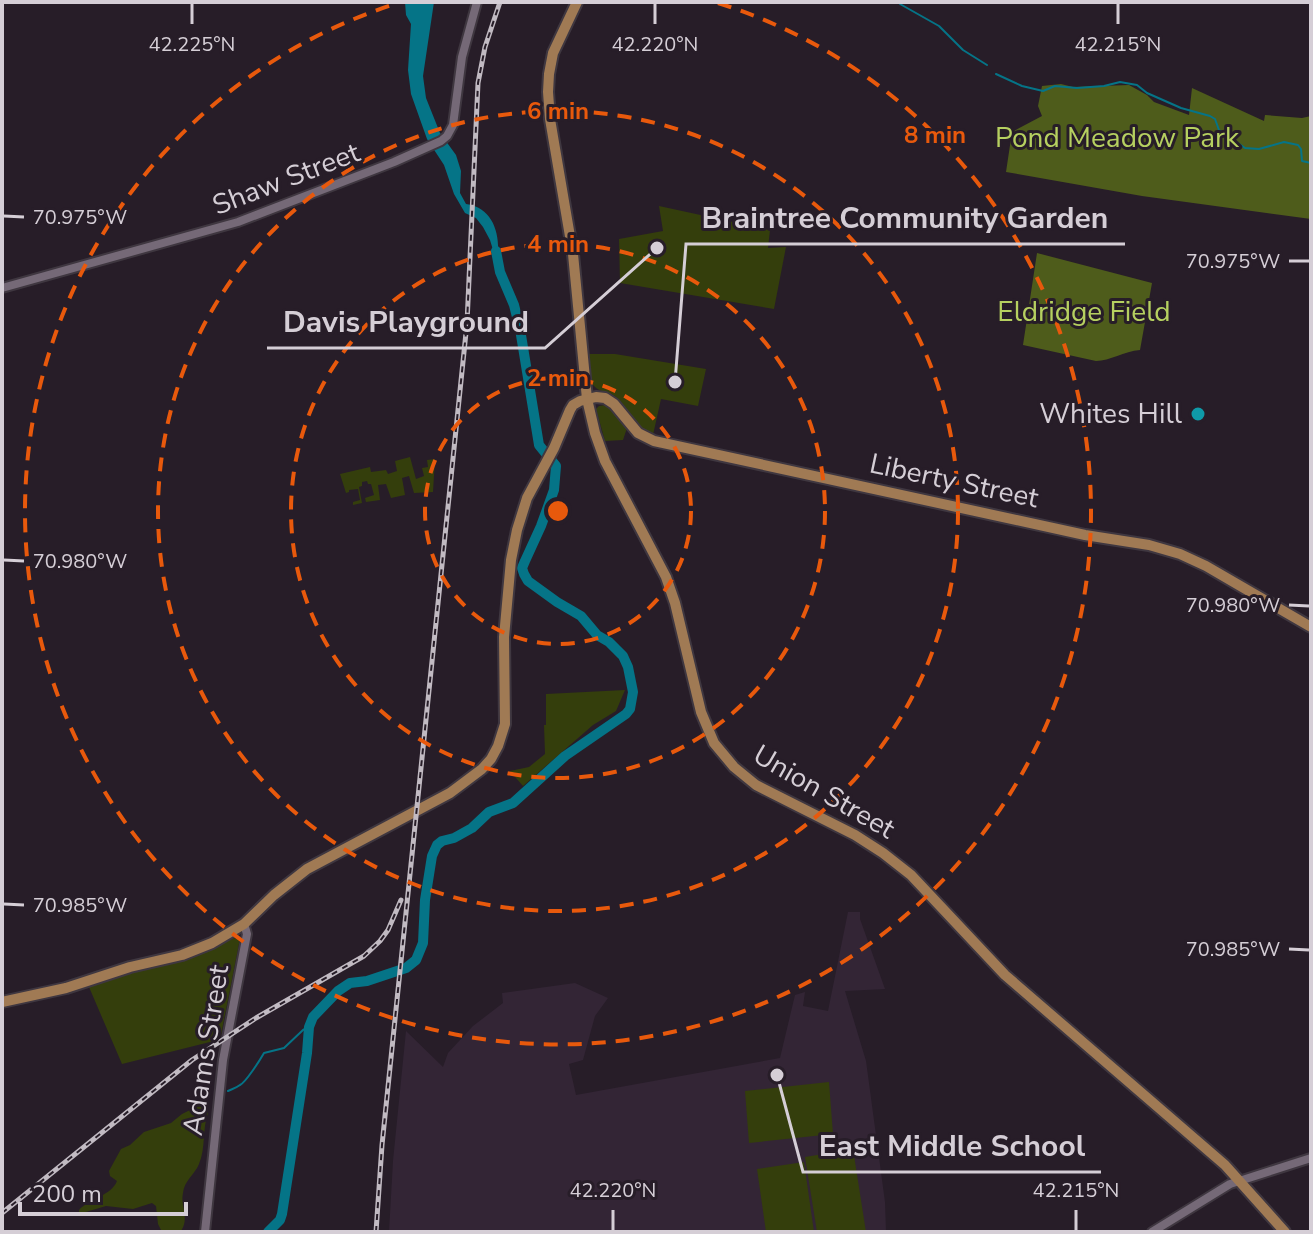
<svg xmlns="http://www.w3.org/2000/svg" width="1313" height="1234" font-family="'Nunito Sans',sans-serif">
	<style>
		.built { fill: #332535 }
		.green { fill: #343e0c }
		.forest { fill: #4e5c1b }
		.water { fill: #057487 }
		.lines { fill: none; stroke-linecap: round; stroke-linejoin: round }
		.stream { stroke: #057487; stroke-width: 2 }
		.river { stroke: #057487; stroke-width: 10 }
		.minor-casing { stroke: #3f3740; stroke-width: 12 }
		.major-casing { stroke: #3f3740; stroke-width: 14 }
		.minor { stroke: #756977; stroke-width: 8 }
		.major { stroke: #a07a54; stroke-width: 10 }
		.rail-casing { stroke: #c1bac2; stroke-width: 5 }
		.rail { stroke: #271d28; stroke-width: 2; stroke-dasharray: 6; stroke-linecap: butt }
		.ticks { fill: none; stroke: #d5ced6; stroke-width: 3 }
		.ring { fill: none; stroke: #e8590c; stroke-width: 4; stroke-dasharray: 14 10 }
		.culture-dot { fill: #0f9aa8; stroke: #271d28; stroke-width: 3 }
		.labels { text-anchor: middle; dominant-baseline: central; stroke-width: 6; stroke-linejoin: round; paint-order: stroke }
		.park-label { font-size: 28px; fill: #b6d060; stroke: #271d28 }
		.street-label { font-size: 28px; fill: #d5ced6; stroke: #271d28 }
		.poi-label { font-size: 28px; fill: #d5ced6; stroke: #271d28; text-anchor: end }
		.ticks-label { font-size: 20px; text-anchor: middle; fill: #d5ced6; stroke: #271d28; stroke-width: 6; stroke-linejoin: round; paint-order: stroke }
		.centre { fill: #e8590c; stroke: #271d28; stroke-width: 4 }
		.ring-label { font-size: 24px; text-anchor: middle; font-weight: bold; fill: #e8590c; stroke: #271d28; stroke-width: 6; stroke-linejoin: round; paint-order: stroke }
		.leader { fill: none; stroke: #d5ced6; stroke-width: 3 }
		.callout-dot { fill: #d5ced6; stroke: #271d28; stroke-width: 3 }
		.callout-label { font-size: 30px; text-anchor: middle; font-weight: bold; fill: #d5ced6; stroke: #271d28; stroke-width: 6; stroke-linejoin: round; paint-order: stroke }
	</style>
	<rect width="100%" height="100%" fill="#271d28"/>
	<!-- built -->
	<polygon class="built" points="848,912 860,912 860,919 885,989 845,991 866,1061 885,1202 886,1232 389,1232 393,1161 406,1031 443,1067 448,1053 473,1026 503,1003 502,993 575,983 608,998 595,1016 583,1060 569,1064 576,1095 780,1058 795,995 805,992 803,1006 828,1011"/>
	<!-- green -->
	<g class="green">
		<polygon points="659,206 770,230 768,248 786,247 774,309 620,283 619,239 663,231"/>
		<path d="M589 354H615L706 369 698 406 661 399 653 435C634 428 631 411 617 398 611 392 600 393 594 386 588 380 589 363 589 354Z"/>
		<polygon points="605,405 614,410 627,428 623,440 605,441 596,409 599,406"/>
		<polygon points="410,457 416,479 424,476 422,468 428,467 427,460 435,459 433,492 414,493 409,476 402,478 405,495 391,498 386,484 378,485 380,500 366,502 365,498 374,495 371,484 368,484 367,481 362,482 362,486 359,487 362,503 353,505 353,502 360,500 358,489 349,490 349,492 346,493 340,474 370,467 371,472 386,470 388,474 397,471 395,461"/>
		<polygon points="625,690 616,711 593,725 523,786 510,771 529,767 545,754 544,725 546,725 546,694"/>
		<polygon points="234,938 239,940 239,944 221,1035 210,1042 122,1064 89,987 137,969 170,964 197,956"/>
		<polygon points="829,1082 833,1134 749,1143 745,1091"/>
		<path d="M201 1106 208 1109V1113C202 1129 206 1148 199 1164 195 1174 184 1181 183 1193 180 1206 190 1218 181 1231L162 1232 158 1224 156 1206 152 1203 133 1209 106 1206 79 1214V1210C90 1198 111 1196 117 1181L110 1176 109 1171 121 1149 130 1145 144 1132 171 1123 182 1114 196 1107Z"/>
		<polygon points="853,1149 866,1232 817,1232 805,1157"/>
		<polygon points="804,1162 814,1232 766,1232 757,1169"/>
	</g>
	<!-- forest -->
	<g class="forest">
		<polygon points="1061,84 1073,87 1129,85 1147,95 1154,102 1189,115 1192,88 1264,121 1265,115 1302,118 1311,116 1311,219 1142,196 1006,172 1012,132 1042,116 1038,106 1042,86"/>
		<path d="M1037 253 1152 283 1140 350C1124 351 1110 361 1096 361L1023 345Z"/>
	</g>
	<!-- water -->
	<path class="water" d="M405 2H434L423 76 426 98 440 133 456 155 461 171 460 193 466 204C496 208 501 239 497 263L490 240 483 227 476 218 465 213 454 194 444 165 427 139 411 94 408 70 411 24 406 15Z"/>
	<g class="lines">
		<!-- stream -->
		<g class="stream">
			<polyline points="900,4 939,26 963,50 987,65"/>
			<polyline points="996,74 1022,86 1043,91 1055,86 1077,88 1104,86 1120,82 1137,85 1147,93 1181,108 1210,116 1215,119 1219,130 1245,148 1259,149 1284,142 1298,145 1301,149 1302,161 1311,163"/>
			<path d="M228 1091C232 1089 236 1088 240 1085 246 1082 260 1060 264 1053L284 1048 303 1030 309 1027"/>
		</g>
		<!-- river -->
		<polyline class="river" points="268,1232 280,1220 282,1214 307,1053 309,1027 313,1017 338,991 350,983 367,981 406,968 416,960 423,943 425,900 432,856 437,845 442,841 454,838 472,828 489,812 513,803 565,756 626,714 630,709 633,692 628,667 623,656 609,642 597,635 581,616 557,602 528,581 524,574 522,568 525,561 541,526 554,490 556,466 539,445 520,329 514,305 500,272 496,251"/>
		<defs>
			<g id="minor">
				<polyline points="2,288 238,222 394,162 441,141 447,136 453,125 462,57 477,2"/>
				<polyline points="205,1232 223,1060 247,934 244,924"/>
				<polyline points="1152,1232 1230,1184 1311,1158"/>
			</g>
			<g id="major">
				<polyline points="577,2 553,53 549,74 548,92 550,119 573,254 587,399 595,433 605,461 666,577 675,603 701,712 714,743 734,767 756,785 855,835 883,853 911,875 1005,975 1225,1165 1285,1232"/>
				<polyline points="2,1002 66,988 130,967 182,955 212,943 244,924 274,895 307,869 450,793 482,769 491,759 498,746 505,724 504,637 511,560 517,530 527,498 554,448 570,410 573,405 580,401 596,397 605,398 614,404 638,433 654,441 1085,535 1149,545 1180,554 1206,566 1311,627"/>
			</g>
		</defs>
		<!-- minor casing -->
		<use href="#minor" class="minor-casing"/>
		<!-- major casing -->
		<use href="#major" class="major-casing"/>
		<!-- minor -->
		<use href="#minor" class="minor"/>
		<!-- major -->
		<use href="#major" class="major"/>
		<defs>
			<g id="rail">
				<polyline points="2,1213 192,1060 256,1018 364,956 380,941 388,930 401,900"/>
				<polyline points="376,1232 382,1145 467,323 478,83 485,47 500,2"/>
			</g>
		</defs>
		<!-- rail casing -->
		<use href="#rail" class="rail-casing"/>
		<!-- rail -->
		<use href="#rail" class="rail"/>
	</g>
	<!-- ticks -->
	<path class="ticks" d="M192 24V4M655 24V4M1118 24V4M4 216 24 217M1289 261H1309M4 560 24 561M1289 605 1309 606M4 904 24 905M1289 949 1309 950M613 1230V1210M1076 1230V1210"/>
	<!-- distance rings -->
	<g class="ring">
		<circle cx="558" cy="511" r="133"/>
		<circle cx="558" cy="511" r="267"/>
		<circle cx="558" cy="511" r="400"/>
		<path d="M718 3A533 533 0 1 1 398 3"/>
	</g>
	<!-- markers -->
	<circle class="culture-dot" cx="1198" cy="414" r="8"/>
	<g class="labels">
		<!-- park labels -->
		<g class="park-label">
			<text x="1117" y="138">Pond Meadow Park</text>
			<text x="1084" y="312">Eldridge Field</text>
		</g>
		<!-- street labels -->
		<g class="street-label">
			<text transform="translate(286 179) rotate(-21)">Shaw Street</text>
			<text transform="translate(954 481) rotate(12)">Liberty Street</text>
			<text transform="translate(824 792) rotate(30)">Union Street</text>
			<text transform="translate(206 1050) rotate(-81)">Adams Street</text>
		</g>
		<!-- poi labels -->
		<g class="poi-label">
			<text x="1182" y="414">Whites Hill</text>
		</g>
	</g>
	<g class="ticks-label">
		<text x="192" y="51">42.225°N</text>
		<text x="655" y="51">42.220°N</text>
		<text x="1118" y="51">42.215°N</text>
		<text x="80" y="224">70.975°W</text>
		<text x="1233" y="268">70.975°W</text>
		<text x="80" y="568">70.980°W</text>
		<text x="1233" y="612">70.980°W</text>
		<text x="80" y="912">70.985°W</text>
		<text x="1233" y="956">70.985°W</text>
		<text x="613" y="1197">42.220°N</text>
		<text x="1076" y="1197">42.215°N</text>
	</g>
	<circle cx="558" cy="511" r="12" class="centre"/>
	<g class="ring-label">
		<text x="558" y="119">6 min</text>
		<text x="935" y="143">8 min</text>
		<text x="558" y="252">4 min</text>
		<text x="558" y="386">2 min</text>
	</g>
	<!-- callouts -->
	<path class="leader" d="M675 382L686 244H1125M657 248L545 348H267M777 1075L803 1172H1101"/>
	<g class="callout-dot">
		<circle cx="675" cy="382" r="8"/>
		<circle cx="657" cy="248" r="8"/>
		<circle cx="777" cy="1075" r="8"/>
	</g>
	<g class="callout-label">
		<text x="905" y="228">Braintree Community Garden</text>
		<text x="406" y="332">Davis Playground</text>
		<text x="952" y="1156">East Middle School</text>
	</g>
	<!-- border -->
	<rect width="1313" height="1234" fill="none" stroke="#d5ced6" stroke-width="8"/>
	<!-- scale -->
	<path d="M20 1202v12h166v-12" fill="none" stroke="#d5ced6" stroke-width="4"/>
	<text x="32" y="1202" font-size="24" fill="#d5ced6" stroke="#271d28" stroke-width="6" paint-order="stroke">200 m</text>
</svg>
